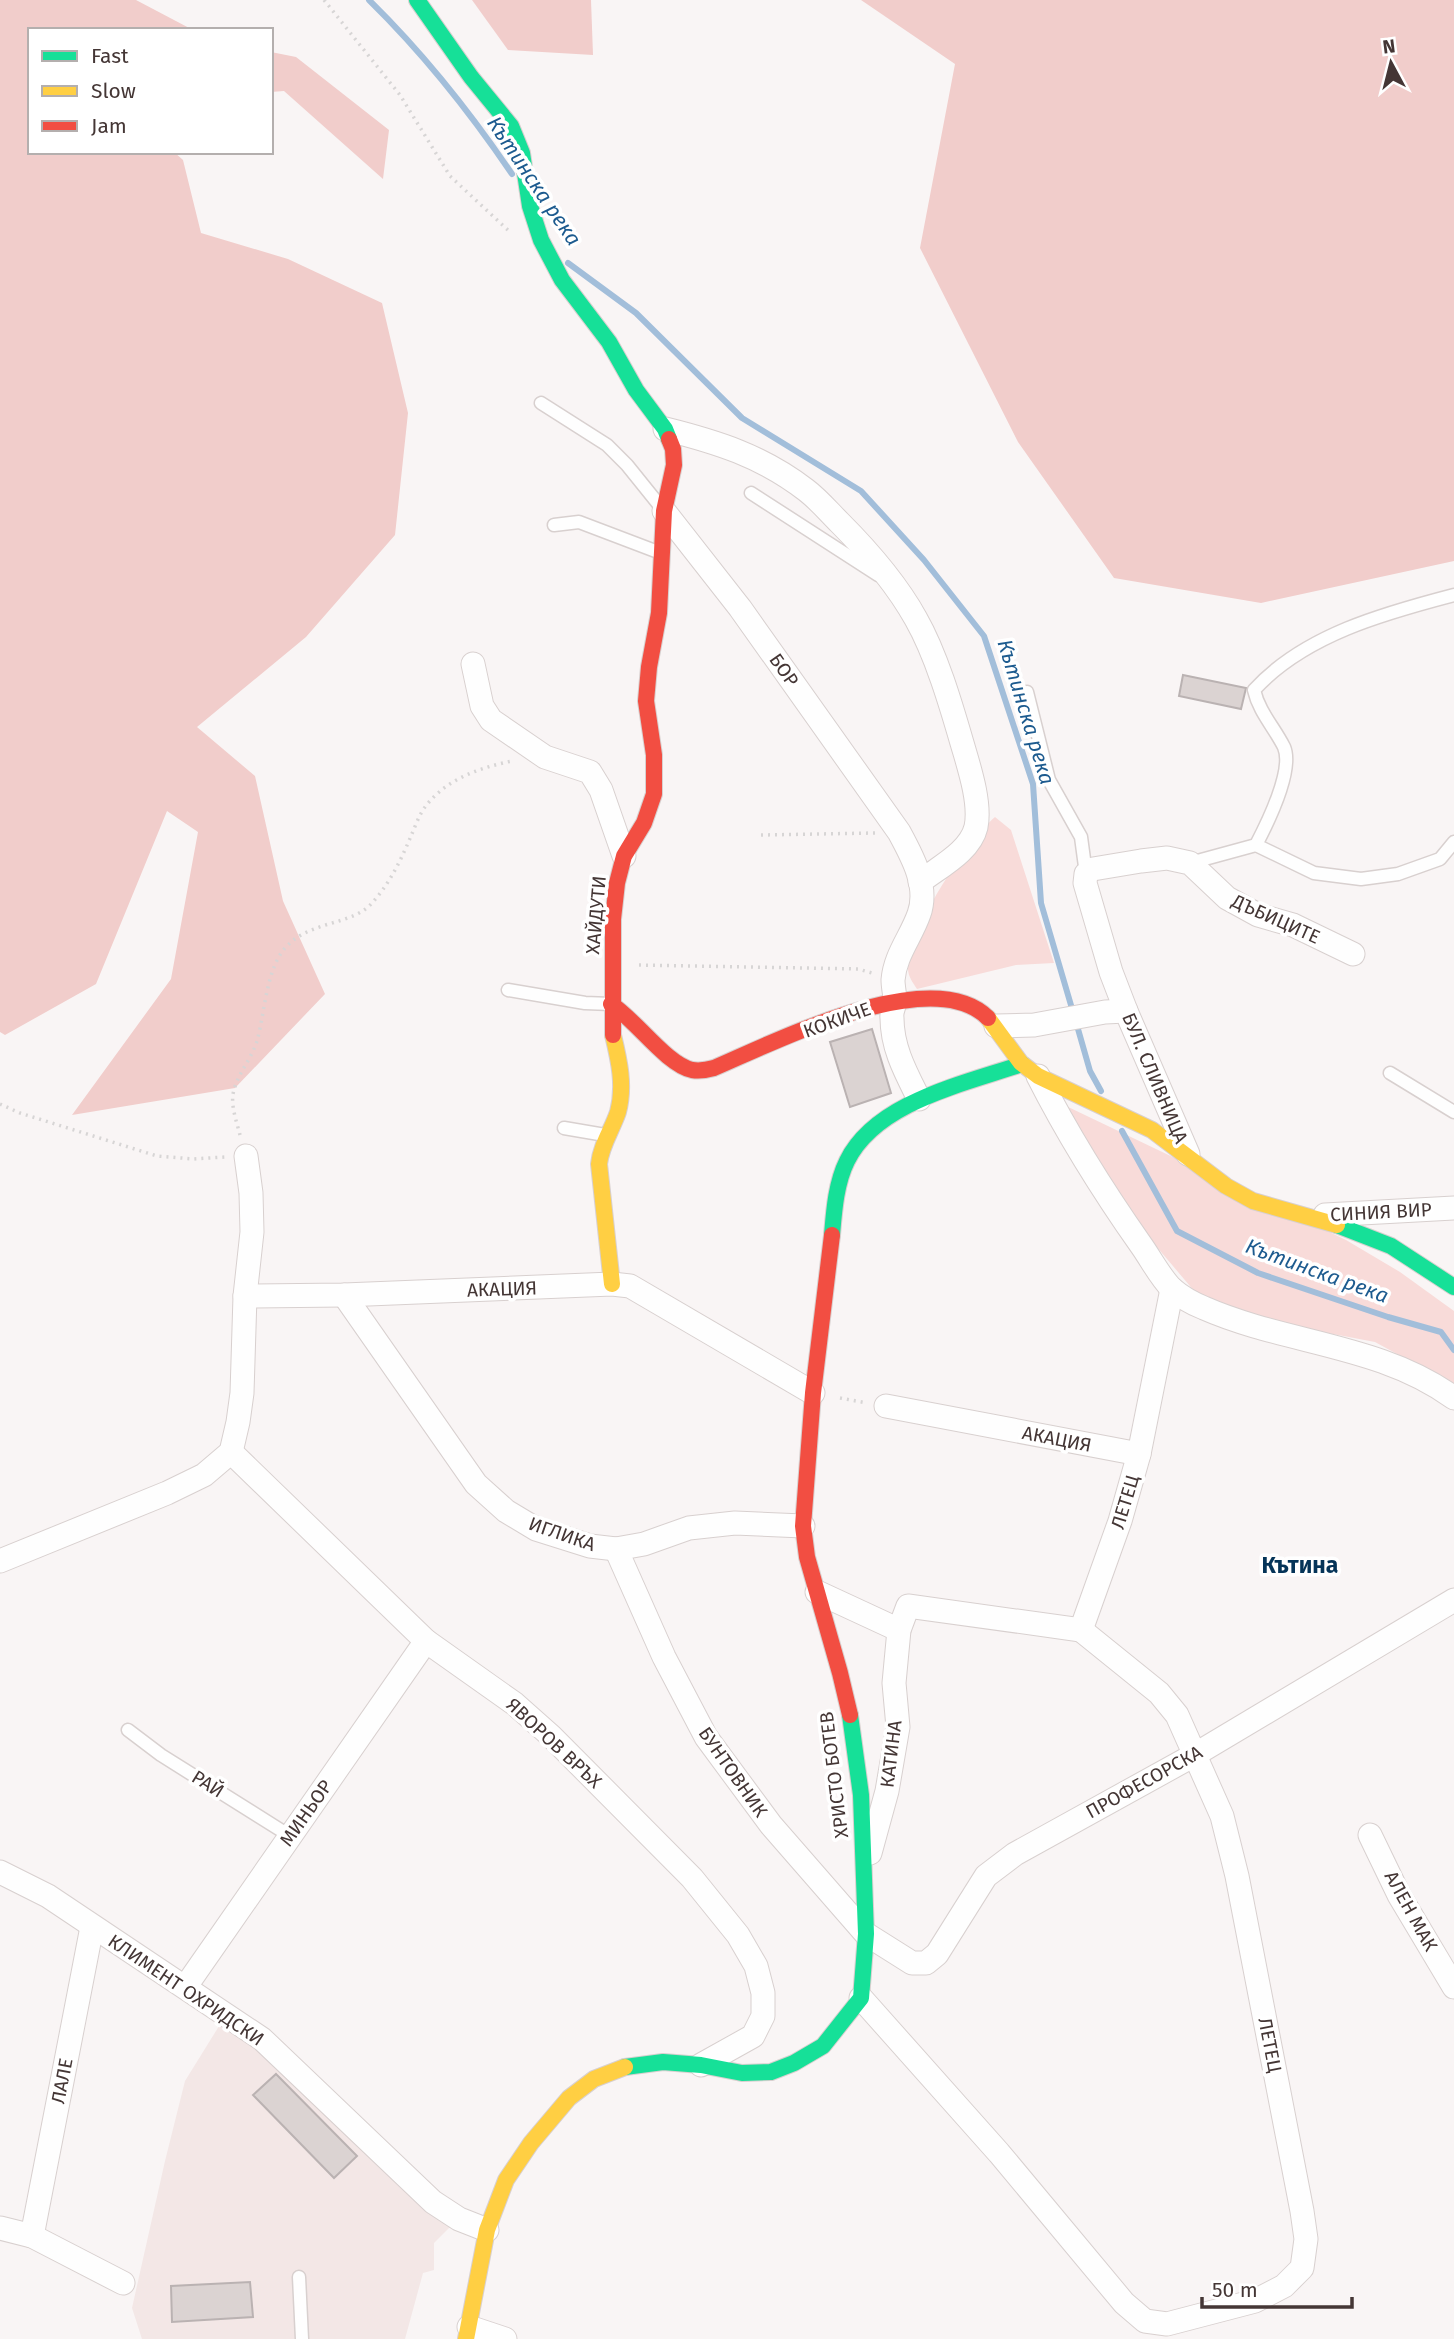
<svg xmlns="http://www.w3.org/2000/svg" width="1454" height="2339" font-family="'Fira Sans',sans-serif">
	<style>
		.built { fill: #f3e7e6 }
		.green { fill: #f8dbd9 }
		.forest { fill: #f1cdcb }
		.lines { fill: none; stroke-linecap: round; stroke-linejoin: round }
		.stream { stroke: #a2beda; stroke-width: 6 }
		.building { fill: #dbd3d2; stroke: #bab2b2; stroke-width: 2 }
		.lane-casing { stroke: #d8d0cf; stroke-width: 15 }
		.street-casing { stroke: #d8d0cf; stroke-width: 25 }
		.fast-casing { stroke: #d8d0cf; stroke-width: 18 }
		.slow-casing { stroke: #d8d0cf; stroke-width: 18 }
		.jam-casing { stroke: #d8d0cf; stroke-width: 18 }
		.path { stroke: #d7d5d5; stroke-width: 3.5; stroke-dasharray: 2 5; stroke-linecap: butt }
		.lane { stroke: #fefefe; stroke-width: 12 }
		.street { stroke: #fefefe; stroke-width: 23 }
		.fast { stroke: #16e098; stroke-width: 16 }
		.slow { stroke: #ffcf43; stroke-width: 16 }
		.jam { stroke: #f24e42; stroke-width: 16 }
		.labels { text-anchor: middle; dominant-baseline: central; stroke-width: 7; stroke-linejoin: round; paint-order: stroke }
		.street-label { font-size: 19px; fill: #443635; stroke: #fff }
		.water-label { font-size: 21px; font-style: italic; fill: #1d5b8f; stroke: #fff }
		.quarter-label { font-size: 23px; font-weight: bold; fill: #053458; stroke: #fff }
	</style>
	<rect width="100%" height="100%" fill="#f9f5f5"/>
	<!-- built -->
	<polygon class="built" points="224,2018 451,2226 434,2243 434,2270 423,2273 405,2339 142,2339 132,2308 165,2161 185,2081"/>
	<!-- green -->
	<g class="green">
		<path d="M995 817 1011 830 1054 963 1016 965 917 989C913 983 908 976 908 969 909 929 965 843 995 817Z"/>
		<polygon points="1064,1105 1346,1240 1400,1272 1454,1311 1454,1385 1375,1342 1275,1323 1195,1292 1156,1246 1102,1176"/>
	</g>
	<!-- forest -->
	<g class="forest">
		<polygon points="0,0 136,0 193,30 30,30 30,152 174,152 183,160 201,233 288,259 382,303 408,413 395,535 306,637 197,727 255,776 283,901 325,994 235,1088 72,1115 171,979 198,832 167,811 96,984 5,1035 0,1032"/>
		<polygon points="472,0 591,0 593,55 508,50"/>
		<polygon points="861,0 1454,0 1454,561 1261,603 1114,578 1018,442 920,248 955,64"/>
		<polygon points="271,52 296,57 389,130 383,179 284,91 271,92"/>
	</g>
	<g class="lines">
		<!-- stream -->
		<g class="stream">
			<path d="M369 0C423 53 470 112 512 174"/>
			<polyline points="568,263 636,313 742,418 861,491 924,560 984,636 1033,784 1041,903 1073,1012"/>
			<polyline points="1076,1022 1090,1071 1101,1091"/>
			<polyline points="1122,1131 1177,1231 1258,1273 1388,1317 1441,1332 1454,1350"/>
		</g>
	</g>
	<!-- building -->
	<g class="building">
		<polygon points="1183,675 1246,688 1241,709 1179,696"/>
		<polygon points="872,1029 891,1093 850,1107 830,1042"/>
		<polygon points="276,2074 357,2156 334,2178 253,2095"/>
		<polygon points="250,2282 253,2317 172,2322 171,2286"/>
	</g>
	<g class="lines">
		<defs>
			<g id="lane">
				<polyline points="541,403 607,445 627,465 660,506"/>
				<polyline points="751,493 878,575"/>
				<polyline points="554,525 579,522 658,552"/>
				<polyline points="1027,692 1049,780 1081,837 1086,874"/>
				<polyline points="1256,845 1314,873 1361,879 1398,874 1440,859 1454,842"/>
				<path d="M1190 863 1256 845C1267 824 1294 770 1284 747 1274 727 1259 712 1254 690 1304 635 1385 613 1454 595"/>
				<polyline points="508,990 585,1003 611,1004"/>
				<polyline points="1390,1073 1454,1112"/>
				<polyline points="564,1128 605,1135"/>
				<polyline points="128,1730 161,1755 290,1836"/>
				<polyline points="299,2277 302,2339"/>
			</g>
			<g id="street">
				<path d="M665 429C717 442 762 456 806 490 818 499 829 512 840 523 869 552 896 583 916 619 936 654 951 705 962 743 969 767 981 803 976 827 970 852 939 867 920 882"/>
				<path d="M664 511 740 608 899 832C912 856 929 886 919 914 911 937 895 955 893 980 893 987 895 994 895 1002 894 1007 891 1012 892 1018 892 1048 906 1073 919 1099"/>
				<polyline points="473,664 482,706 491,720 545,757 590,772 601,790 624,856"/>
				<polyline points="996,1026 1034,1025 1105,1012 1126,1011"/>
				<path d="M1038 1076C1068 1135 1103 1191 1141 1245 1151 1259 1160 1277 1172 1289 1180 1296 1194 1304 1204 1308 1286 1344 1380 1344 1454 1398"/>
				<polyline points="1188,1154 1126,1011 1111,972 1085,883 1086,874 1093,869 1141,861 1167,858 1190,863 1227,898 1258,915 1293,925 1353,954"/>
				<polyline points="1325,1215 1454,1208"/>
				<polyline points="344,1295 476,1484 506,1511 536,1529 590,1546 616,1549 644,1544 689,1528 735,1523 803,1526"/>
				<polyline points="245,1296 344,1295 612,1284 630,1286 813,1393"/>
				<polyline points="886,1406 1139,1454"/>
				<polyline points="231,1452 426,1641 515,1704 551,1736 692,1878 738,1935 756,1966 763,1993 763,2016 753,2036 701,2065"/>
				<polyline points="616,1549 664,1657 706,1737 771,1825 866,1934 912,1963 926,1963 937,1954 986,1876 1015,1854 1196,1754 1454,1600"/>
				<polyline points="0,1561 167,1493 204,1475 231,1452 238,1422 242,1393 245,1296 252,1232 251,1193 246,1156"/>
				<polyline points="817,1592 899,1630"/>
				<polyline points="1081,1630 1120,1521 1139,1454 1172,1289"/>
				<polyline points="1370,1835 1399,1895 1454,1987"/>
				<polyline points="870,1853 887,1791 898,1727 894,1683 899,1630 908,1606 1081,1630"/>
				<polyline points="0,1872 48,1896 262,2039 433,2202 459,2219 487,2230"/>
				<polyline points="186,1986 426,1641"/>
				<polyline points="861,1998 999,2153 1124,2303 1145,2321 1167,2324 1255,2301 1284,2286 1302,2268 1306,2239 1302,2211 1237,1876 1222,1816 1177,1715 1159,1693 1081,1630"/>
				<polyline points="0,2228 32,2236 123,2283"/>
				<polyline points="32,2236 92,1927"/>
				<polyline points="469,2327 505,2339"/>
			</g>
			<g id="fast">
				<polyline points="417,0 471,77 511,126 522,153 530,206 541,240 562,280 609,342 636,390 665,429 669,439"/>
				<polyline points="1337,1225 1391,1246 1454,1287"/>
				<path d="M832 1235C834 1211 836 1183 847 1161 876 1102 964 1084 1022 1064"/>
				<polyline points="625,2067 663,2062 701,2065 742,2073 771,2072 794,2063 823,2046 861,1998 866,1934 861,1795 850,1715"/>
			</g>
			<g id="slow">
				<polyline points="988,1018 1021,1063 1038,1076 1152,1130 1226,1186 1253,1201 1337,1225"/>
				<path d="M612 1284 599 1164C601 1145 612 1130 618 1112 625 1086 619 1060 613 1035"/>
				<polyline points="466,2339 487,2230 506,2180 531,2143 569,2098 594,2079 625,2067"/>
			</g>
			<g id="jam">
				<path d="M611 1004C636 1020 666 1064 692 1070 699 1071 707 1070 714 1068 775 1042 932 962 988 1018"/>
				<polyline points="613,1035 613,919 617,883 624,856 644,823 654,794 654,755 646,701 649,667 659,613 664,511 674,465 673,449 669,439"/>
				<polyline points="832,1235 813,1393 803,1526 807,1557 840,1673 850,1715"/>
			</g>
		</defs>
		<!-- lane casing -->
		<use href="#lane" class="lane-casing"/>
		<!-- street casing -->
		<use href="#street" class="street-casing"/>
		<!-- fast casing -->
		<use href="#fast" class="fast-casing"/>
		<!-- slow casing -->
		<use href="#slow" class="slow-casing"/>
		<!-- jam casing -->
		<use href="#jam" class="jam-casing"/>
		<!-- path -->
		<g class="path">
			<polyline points="324,0 400,95 450,176 510,232"/>
			<polyline points="761,835 875,833"/>
			<polyline points="639,965 858,969 872,973"/>
			<polyline points="0,1104 20,1113 157,1156 193,1159 225,1157"/>
			<path d="M240 1135C237 1123 231 1107 233 1094 237 1074 251 1060 257 1041 265 1013 266 967 287 946 310 921 352 925 371 904 389 885 401 860 411 836 415 827 419 815 425 807 446 779 479 768 512 761"/>
			<polyline points="840,1398 867,1403"/>
		</g>
		<!-- lane -->
		<use href="#lane" class="lane"/>
		<!-- street -->
		<use href="#street" class="street"/>
		<!-- fast -->
		<use href="#fast" class="fast"/>
		<!-- slow -->
		<use href="#slow" class="slow"/>
		<!-- jam -->
		<use href="#jam" class="jam"/>
	</g>
	<g class="labels">
		<!-- street labels -->
		<g class="street-label">
			<text transform="translate(784 670) rotate(55)">БОР</text>
			<text transform="translate(596 915) rotate(-85)">ХАЙДУТИ</text>
			<text transform="translate(1276 919) rotate(24)">ДЪБИЦИТЕ</text>
			<text transform="translate(837 1020) rotate(-20)">КОКИЧЕ</text>
			<text transform="translate(1155 1078) rotate(67)">БУЛ. СЛИВНИЦА</text>
			<text transform="translate(1381 1212) rotate(-3)">СИНИЯ ВИР</text>
			<text transform="translate(502 1289) rotate(-2)">АКАЦИЯ</text>
			<text transform="translate(1057 1439) rotate(11)">АКАЦИЯ</text>
			<text transform="translate(1125 1502) rotate(-73)">ЛЕТЕЦ</text>
			<text transform="translate(562 1534) rotate(19)">ИГЛИКА</text>
			<text transform="translate(554 1743) rotate(43)">ЯВОРОВ ВРЪХ</text>
			<text transform="translate(891 1754) rotate(-83)">КАТИНА</text>
			<text transform="translate(733 1772) rotate(55)">БУНТОВНИК</text>
			<text transform="translate(834 1775) rotate(-97)">ХРИСТО БОТЕВ</text>
			<text transform="translate(1144 1782) rotate(-29)">ПРОФЕСОРСКА</text>
			<text transform="translate(208 1784) rotate(32)">РАЙ</text>
			<text transform="translate(306 1813) rotate(-55)">МИНЬОР</text>
			<text transform="translate(1411 1911) rotate(61)">АЛЕН МАК</text>
			<text transform="translate(186 1990) rotate(34)">КЛИМЕНТ ОХРИДСКИ</text>
			<text transform="translate(1270 2045) rotate(79)">ЛЕТЕЦ</text>
			<text transform="translate(62 2081) rotate(-79)">ЛАЛЕ</text>
		</g>
		<!-- water labels -->
		<g class="water-label">
			<text transform="translate(534 181) rotate(56)">Кътинска река</text>
			<text transform="translate(1026 712) rotate(73)">Кътинска река</text>
			<text transform="translate(1317 1271) rotate(20)">Кътинска река</text>
		</g>
		<!-- quarter labels -->
		<g class="quarter-label">
			<text x="1300" y="1565">Кътина</text>
		</g>
	</g>
	<!-- legend -->
	<rect x="28" y="28" width="245" height="126" fill="#ffffff" stroke="#b4afae" stroke-width="2"/>
	<rect x="42" y="51" width="35" height="10" fill="#16e098" stroke="#b4afae" stroke-width="2"/>
	<text x="91" y="63" font-size="21" fill="#443635">Fast</text>
	<rect x="42" y="86" width="35" height="10" fill="#ffcf43" stroke="#b4afae" stroke-width="2"/>
	<text x="91" y="98" font-size="21" fill="#443635">Slow</text>
	<rect x="42" y="121" width="35" height="10" fill="#f24e42" stroke="#b4afae" stroke-width="2"/>
	<text x="91" y="133" font-size="21" fill="#443635">Jam</text>
	<!-- north arrow -->
	<g transform="translate(1391 63) rotate(353)" stroke="#ffffff" stroke-width="5" paint-order="stroke">
	<path d="M0-5L12 26L0 18L-12 26Z" fill="#443635"/>
	<text y="-10" font-size="19" font-weight="bold" text-anchor="middle" fill="#443635">N</text>
	</g>
	<!-- scale -->
	<path d="M1202 2297v10h150v-10" fill="none" stroke="#443635" stroke-width="3.5"/>
	<text x="1212" y="2297" font-size="21" fill="#443635" stroke="#ffffff" stroke-width="5" paint-order="stroke">50 m</text>
</svg>
